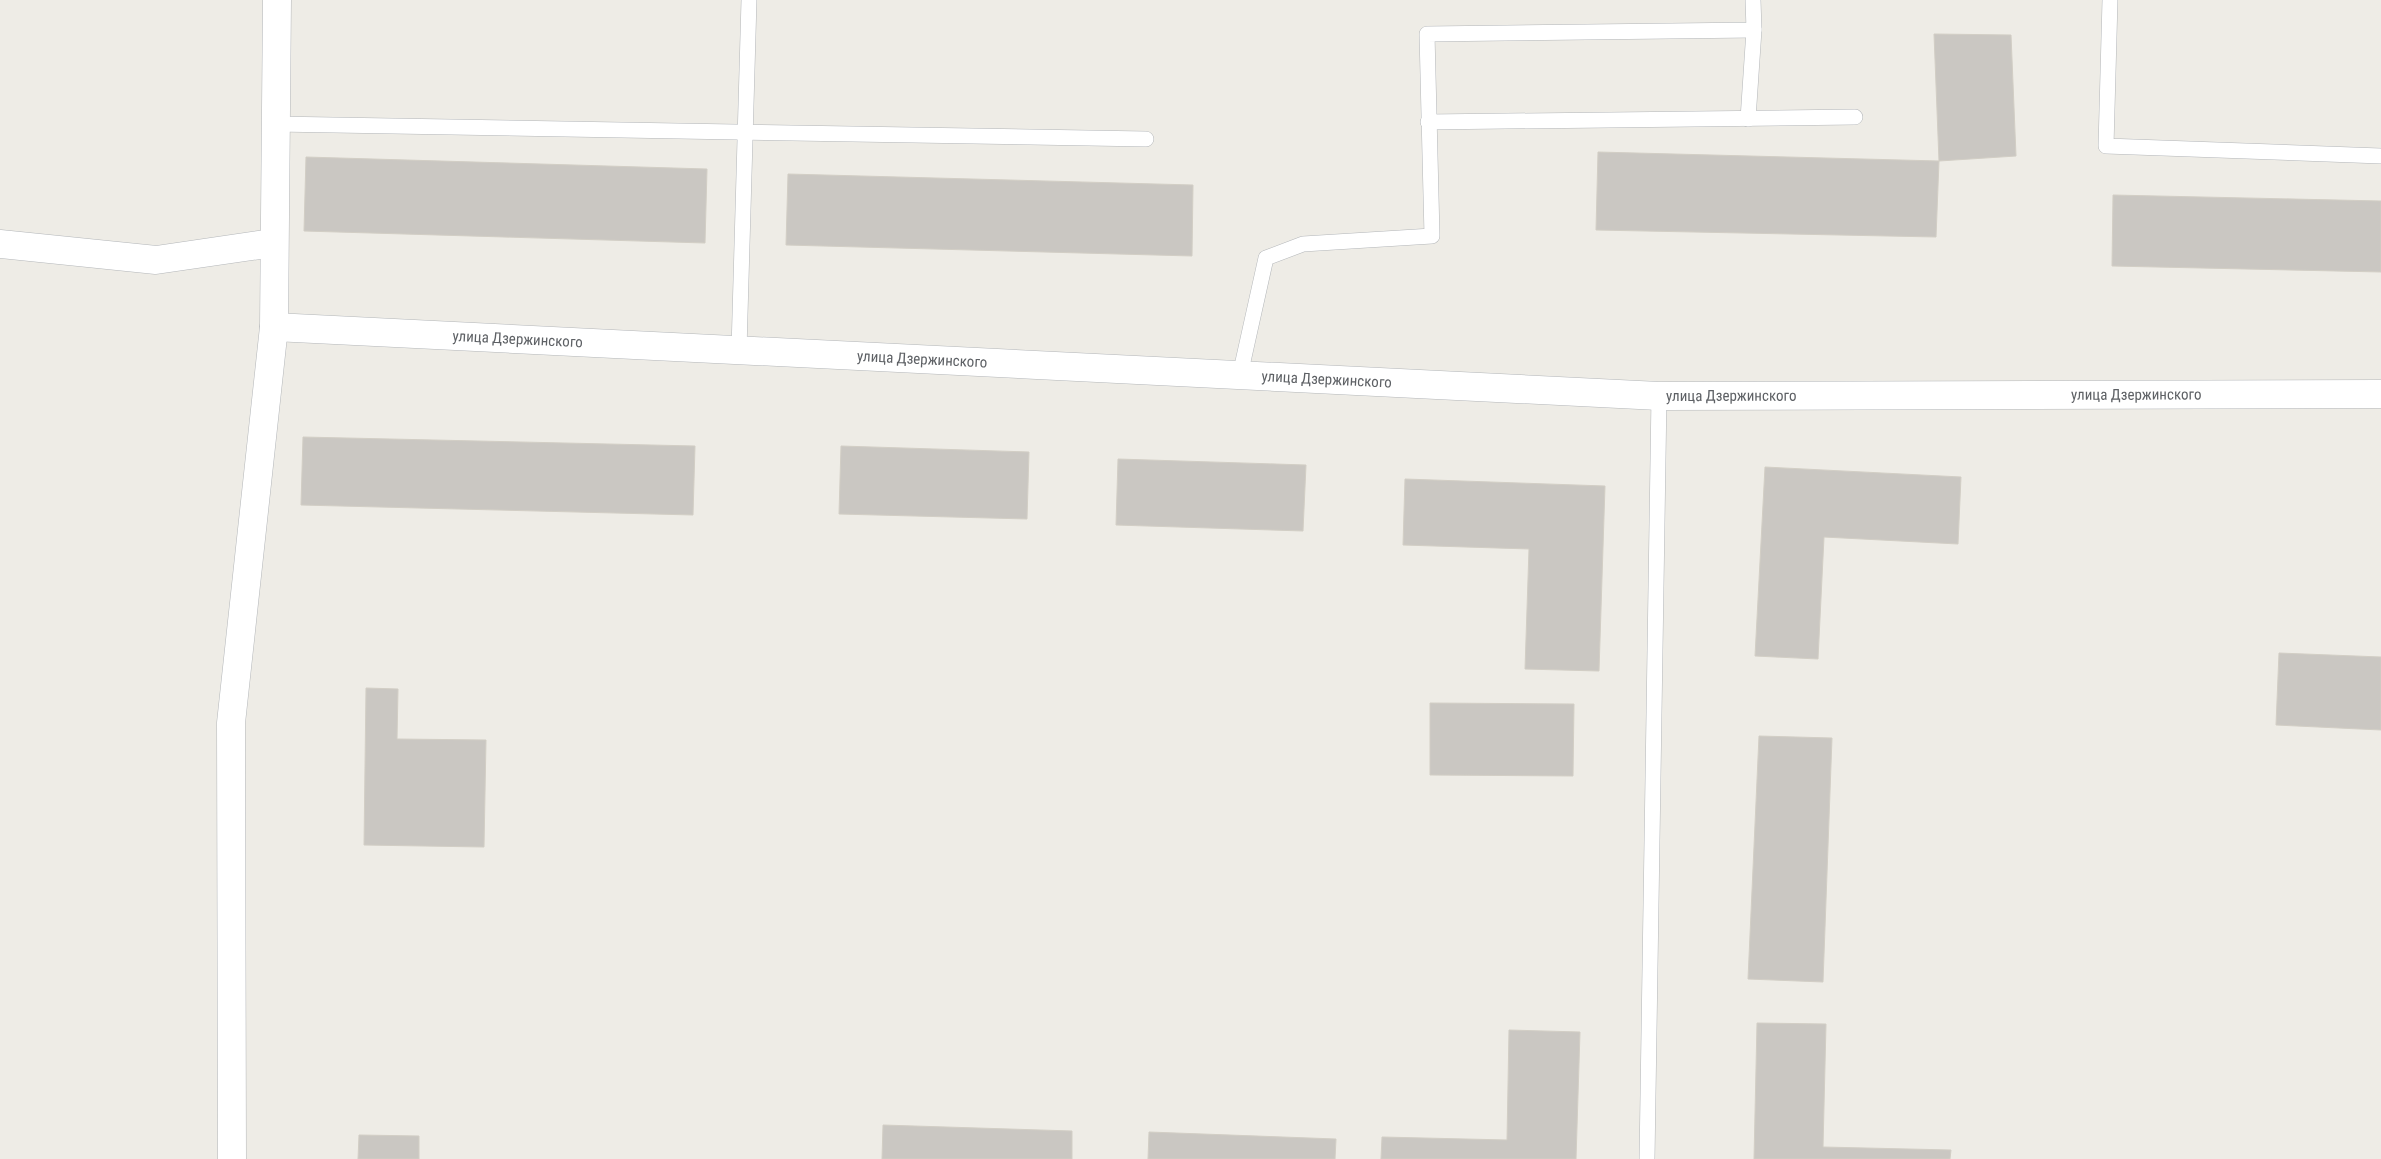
<svg xmlns="http://www.w3.org/2000/svg" width="2381" height="1159" font-family="'Roboto Condensed',sans-serif">
	<style>
		.building { fill: #cac7c2; stroke: #d2cec5 }
		.lines { fill: none; stroke-linecap: round; stroke-linejoin: round }
		.service-casing { stroke: #b3b6b9; stroke-width: 16 }
		.minor-casing { stroke: #b3b6b9; stroke-width: 29 }
		.service { stroke: #fff; stroke-width: 15 }
		.minor { stroke: #fff; stroke-width: 28 }
		.labels { text-anchor: middle; dominant-baseline: central; stroke-width: 4.5; stroke-linejoin: round; paint-order: stroke }
		.street-label { font-size: 15px; fill: #5e6165; stroke: #fff }
	</style>
	<rect width="100%" height="100%" fill="#eeece6"/>
	<!-- building -->
	<g class="building">
		<polygon points="1934,34 2011,35 2016,156 1939,161"/>
		<polygon points="1598,152 1939,161 1936,237 1596,230"/>
		<polygon points="306,157 707,169 705,243 304,231"/>
		<polygon points="788,174 1193,185 1192,256 786,245"/>
		<polygon points="2113,195 2381,201 2381,272 2112,266"/>
		<polygon points="303,437 695,446 693,515 301,505"/>
		<polygon points="841,446 1029,452 1027,519 839,514"/>
		<polygon points="1118,459 1306,465 1303,531 1116,525"/>
		<polygon points="1765,467 1961,477 1958,544 1824,537 1818,659 1755,656"/>
		<polygon points="1405,479 1605,486 1599,671 1525,669 1529,549 1403,545"/>
		<polygon points="2279,653 2381,657 2381,730 2276,725"/>
		<polygon points="366,688 398,689 397,739 486,740 484,847 364,845"/>
		<polygon points="1430,703 1574,704 1573,776 1430,775"/>
		<polygon points="1759,736 1832,738 1823,982 1748,979"/>
		<polygon points="1757,1023 1826,1024 1823,1147 1951,1150 1950,1159 1754,1159"/>
		<polygon points="1509,1030 1580,1032 1576,1159 1381,1159 1382,1137 1507,1140"/>
		<polygon points="883,1125 1072,1131 1072,1159 882,1159"/>
		<polygon points="1149,1132 1336,1139 1335,1159 1148,1159"/>
		<polygon points="359,1135 419,1136 419,1159 358,1159"/>
	</g>
	<g class="lines">
		<defs>
			<g id="service">
				<polyline points="2110,0 2106,146 2381,156"/>
				<polyline points="1748,119 1754,30"/>
				<polyline points="1428,122 1855,117"/>
				<polyline points="275,124 1146,139"/>
				<polyline points="739,350 749,0"/>
				<polyline points="1240,375 1266,258 1303,244 1432,236 1427,34 1754,30 1753,0"/>
				<polyline points="1647,1159 1659,396"/>
			</g>
			<g id="minor">
				<polyline points="0,244 156,260 273,243"/>
				<path id="s1" d="M274 327 1659 396 2381 394"/>
				<polyline points="232,1159 231,723 274,327 277,0"/>
			</g>
		</defs>
		<!-- service casing -->
		<use href="#service" class="service-casing"/>
		<!-- minor casing -->
		<use href="#minor" class="minor-casing"/>
		<!-- service -->
		<use href="#service" class="service"/>
		<!-- minor -->
		<use href="#minor" class="minor"/>
	</g>
	<g class="labels">
		<!-- street labels -->
		<g class="street-label">
			<text stroke="none"><textPath href="#s1" startOffset="244">улица Дзержинского</textPath></text>
			<text stroke="none"><textPath href="#s1" startOffset="649">улица Дзержинского</textPath></text>
			<text stroke="none"><textPath href="#s1" startOffset="1054">улица Дзержинского</textPath></text>
			<text stroke="none"><textPath href="#s1" startOffset="1459">улица Дзержинского</textPath></text>
			<text stroke="none"><textPath href="#s1" startOffset="1864">улица Дзержинского</textPath></text>
		</g>
	</g>
</svg>
